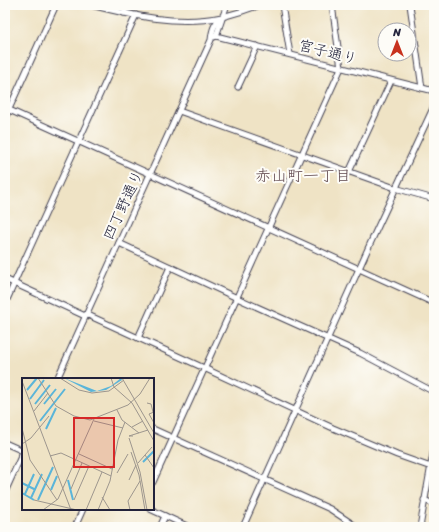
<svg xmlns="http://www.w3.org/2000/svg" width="439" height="532" font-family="Sriracha,'Klee One',sans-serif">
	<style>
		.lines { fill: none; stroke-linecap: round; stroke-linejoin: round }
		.minor-casing { stroke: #413f50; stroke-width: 7 }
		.minor { stroke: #fff; stroke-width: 5 }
		.labels { text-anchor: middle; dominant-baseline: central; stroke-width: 4; stroke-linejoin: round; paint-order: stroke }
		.street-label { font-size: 15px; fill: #22223b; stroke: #fdfcf7 }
		.neighbourhood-label { font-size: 16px; fill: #634c52; stroke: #fdfcf7 }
		.inset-river { fill: none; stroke: #5bb5d9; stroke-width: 2 }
		.inset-road { fill: none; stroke: #9d968e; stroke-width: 1 }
		.view { fill: #d62828; fill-opacity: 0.15; stroke: #d62828; stroke-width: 2 }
		.inset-edge { fill: none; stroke: #22223b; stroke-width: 2 }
	</style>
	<rect width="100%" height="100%" fill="#fdfcf7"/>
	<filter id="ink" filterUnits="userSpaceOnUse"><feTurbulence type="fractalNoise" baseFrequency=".025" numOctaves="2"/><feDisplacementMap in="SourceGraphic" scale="8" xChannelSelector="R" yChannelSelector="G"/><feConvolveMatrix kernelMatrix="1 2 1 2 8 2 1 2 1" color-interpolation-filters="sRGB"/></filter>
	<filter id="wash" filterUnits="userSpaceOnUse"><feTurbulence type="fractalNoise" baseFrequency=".012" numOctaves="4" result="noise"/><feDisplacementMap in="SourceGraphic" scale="16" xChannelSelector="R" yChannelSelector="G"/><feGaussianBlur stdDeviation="0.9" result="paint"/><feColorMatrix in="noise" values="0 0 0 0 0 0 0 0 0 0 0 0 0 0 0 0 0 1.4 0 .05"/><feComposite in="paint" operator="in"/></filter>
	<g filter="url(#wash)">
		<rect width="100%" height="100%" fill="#efe3c5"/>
	</g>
	<g filter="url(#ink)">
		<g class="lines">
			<defs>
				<g id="minor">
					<path d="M91 5C134 16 178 26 222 17 234 14 247 10 260 5"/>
					<polyline points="282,5 290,54"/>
					<polyline points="410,5 422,88"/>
					<polyline points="124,13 126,5"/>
					<polyline points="216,36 434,91"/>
					<path d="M214 37 216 36C220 26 223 15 227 5"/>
					<polyline points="238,87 257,46"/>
					<polyline points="5,108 434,303"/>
					<polyline points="179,111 395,188 434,199"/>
					<polyline points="5,118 56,5"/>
					<polyline points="349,172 391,81"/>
					<polyline points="119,243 237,298 360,353 434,392"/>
					<polyline points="5,279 85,316 88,315 204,368 333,428 397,455 431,467"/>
					<polyline points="14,283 136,15"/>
					<polyline points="5,304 14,284"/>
					<polyline points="138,338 170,267"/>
					<path d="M57 379 211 40C212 30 214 23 222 17"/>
					<polyline points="153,429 330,509 357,527"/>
					<polyline points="5,443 23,451"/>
					<polyline points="153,482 341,68 332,5"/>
					<polyline points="5,492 23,452"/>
					<polyline points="424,500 434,504"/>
					<polyline points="150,509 189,527"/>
					<polyline points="75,527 83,509"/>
					<polyline points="160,527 165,516"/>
					<polyline points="243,527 375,233 434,106"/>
					<polyline points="420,527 434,448"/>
				</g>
			</defs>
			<!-- minor casing -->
			<use href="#minor" class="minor-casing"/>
			<!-- minor -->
			<use href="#minor" class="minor"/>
		</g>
	</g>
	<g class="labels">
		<!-- street labels -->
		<g class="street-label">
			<text transform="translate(328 52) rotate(14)">宮子通り</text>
			<text transform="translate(123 205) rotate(-65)">四丁野通り</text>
		</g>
		<!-- neighbourhood labels -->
		<g class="neighbourhood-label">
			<text x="303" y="175">赤山町一丁目</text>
		</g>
	</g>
	<!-- overview -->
	<g transform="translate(22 378)">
		<rect width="132" height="132" fill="#efe3c5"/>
		<path d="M42 0 75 13 89 8 99 0 100 2 84 12 69 14Z" fill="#5bb5d9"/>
		<path class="inset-river" d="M5 12 15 0M8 21 22 2M13 26 28 7M22 26 34 11M18 43 43 11M24 51 34 30M121 84 132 73M46 102 51 122M0 105 12 111M29 112 35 98M0 115 12 122M3 116 12 96M9 120 20 96M16 122 31 89"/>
		<path class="inset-road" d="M16 0 34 28 52 38 68 42 106 27 118 16 128 0M38 0 57 12 70 15 87 13 102 2M89 0 92 9 110 25 132 63M100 0 132 55M0 3 49 132M125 25 129 26 131 34M95 32 100 42 117 55M12 33 26 15M132 34 127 36 132 45M72 43 101 50M110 49 121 43M0 50 8 82 35 122M111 58H107L126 52M107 60 118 94 125 132M0 66 9 60 27 38M109 74 117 97 123 132M57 76 90 91M123 77 132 90M28 78 39 75 89 98M116 85 130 69M95 95 106 76M107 102 114 87M49 111 60 85M80 119 88 132M12 122 55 132M52 122 67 88M21 132 36 121 72 41M64 132 80 94M76 132 88 103 96 62 103 44M108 132 106 123 118 103"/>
		<path class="view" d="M52 40H92V89H52Z"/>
		<rect width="132" height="132" class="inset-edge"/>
	</g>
	<!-- margin -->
	<rect width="439" height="532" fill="none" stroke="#fdfcf7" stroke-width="20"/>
	<!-- north arrow -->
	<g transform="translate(397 42)"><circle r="19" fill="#fdfcf7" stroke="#a5a5ac"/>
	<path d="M0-3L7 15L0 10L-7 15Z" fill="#c8321e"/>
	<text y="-6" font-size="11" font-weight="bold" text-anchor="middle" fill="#22223b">N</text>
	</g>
</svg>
